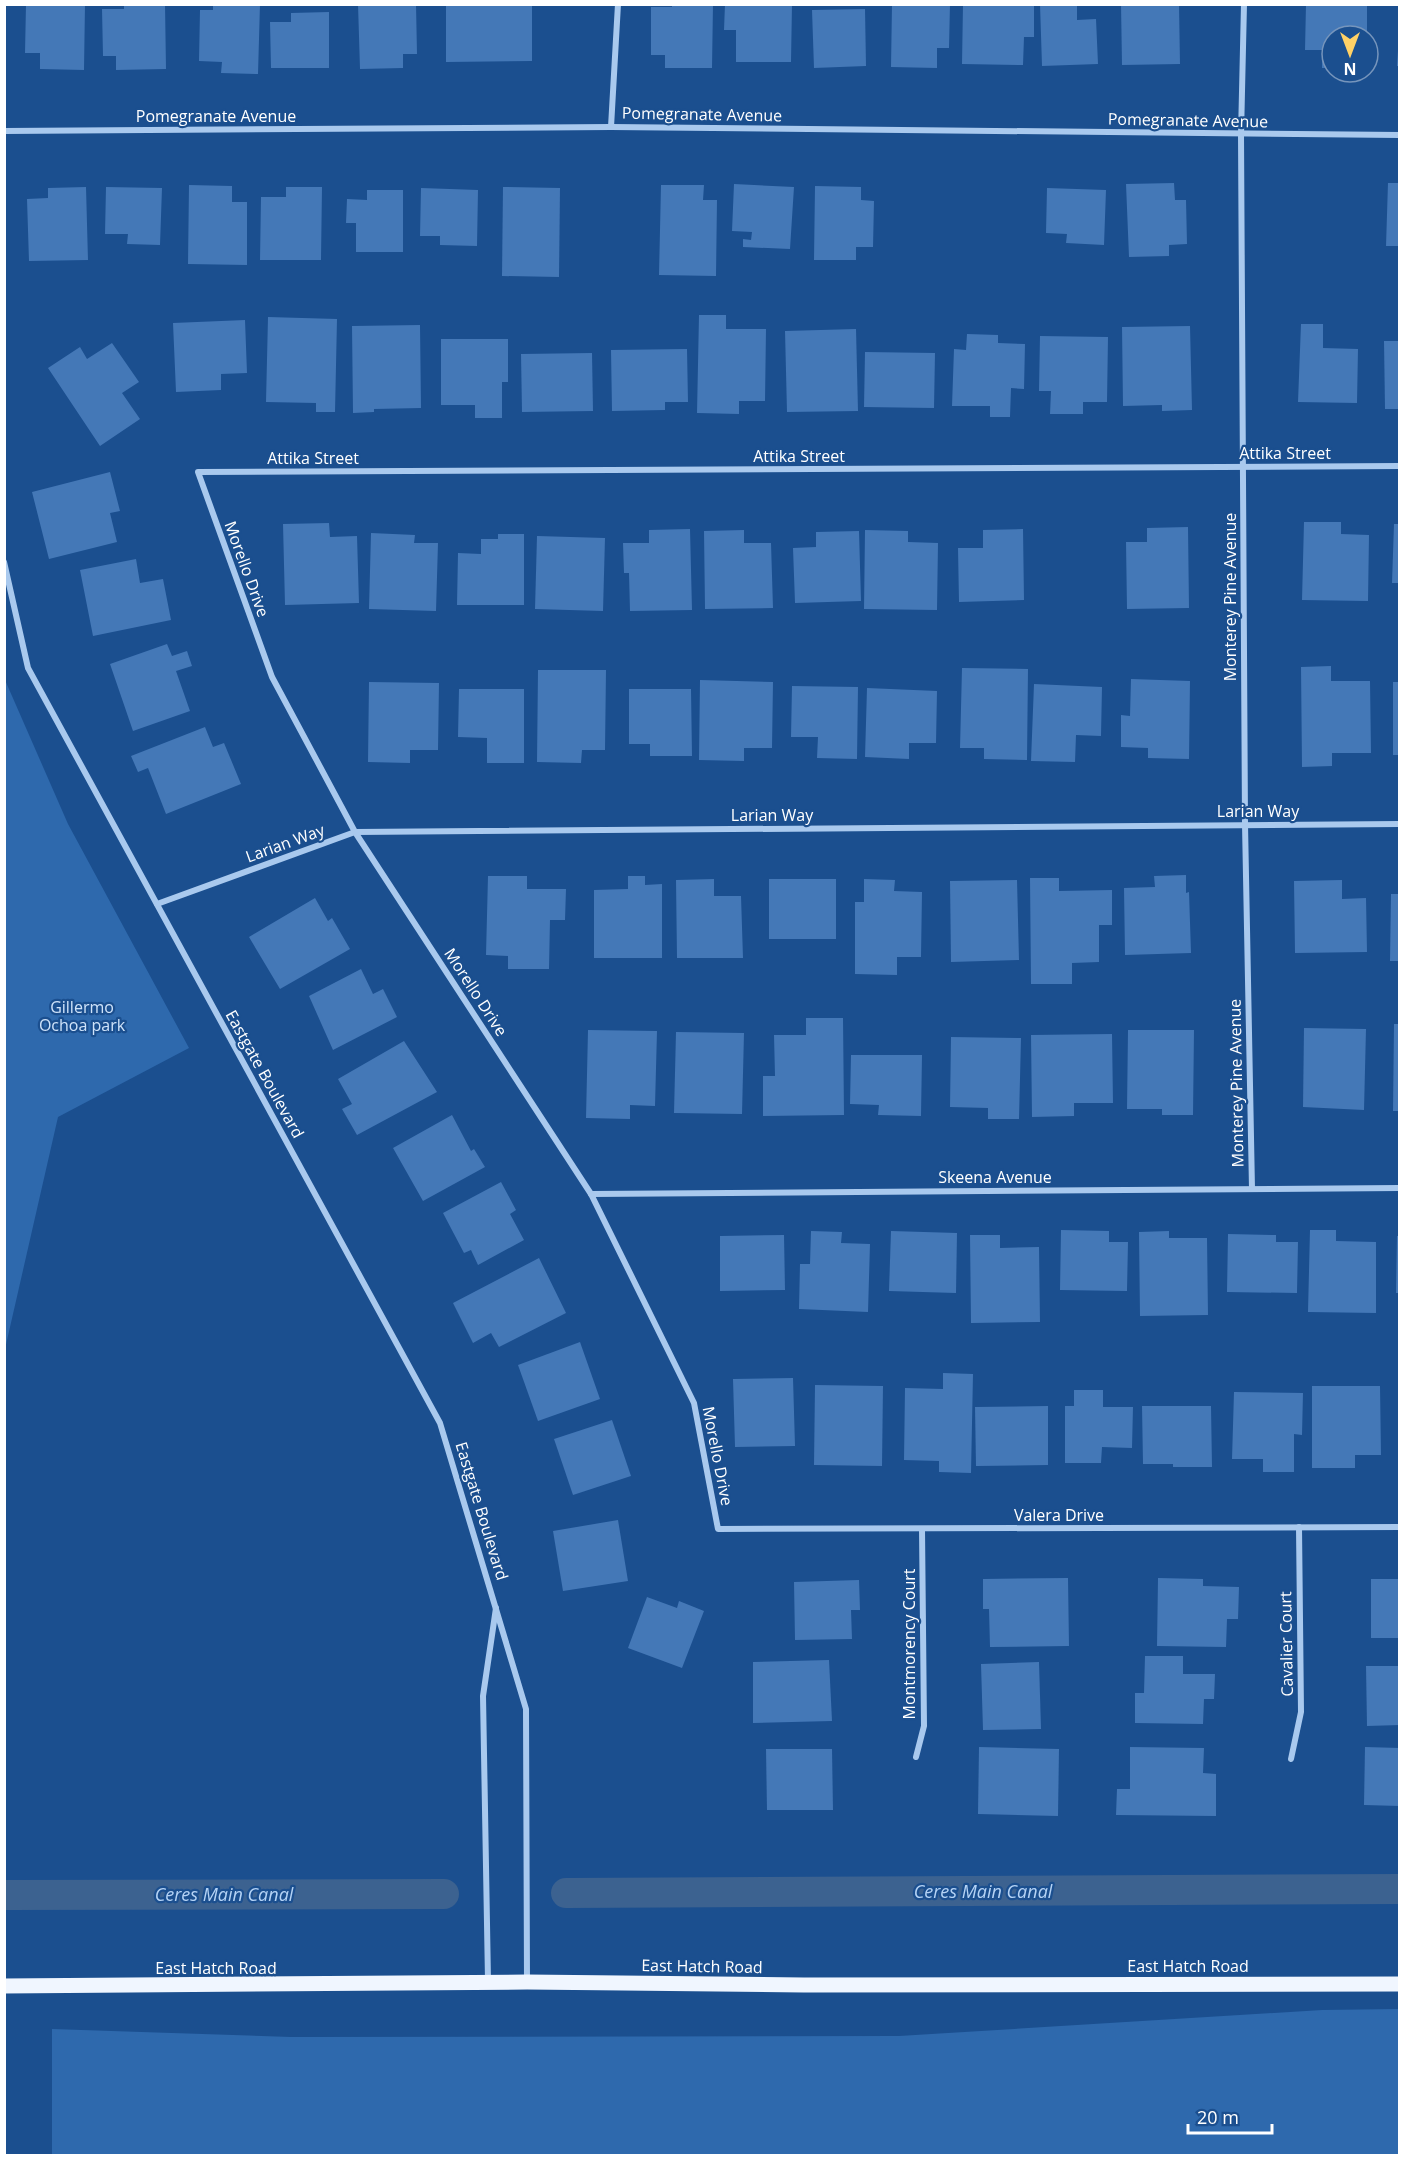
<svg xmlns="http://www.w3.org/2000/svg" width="1404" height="2160" font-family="'Open Sans',sans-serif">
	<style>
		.green { fill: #2e69ad }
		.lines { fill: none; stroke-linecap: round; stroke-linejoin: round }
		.canal { stroke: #3c6290; stroke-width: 30 }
		.building { fill: #4478b7 }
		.street { stroke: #a9c9ee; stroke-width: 6 }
		.primary { stroke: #f0f6ff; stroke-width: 15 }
		.labels { text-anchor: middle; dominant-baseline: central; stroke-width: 4.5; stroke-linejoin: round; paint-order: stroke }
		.street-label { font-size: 16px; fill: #fff; stroke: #1b4f8f }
		.park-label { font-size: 16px; fill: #cfe3fa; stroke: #1b4f8f }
		.water-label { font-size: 18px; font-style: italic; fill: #b5d3f5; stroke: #1b4f8f }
	</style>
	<rect width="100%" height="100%" fill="#1b4f8f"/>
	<!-- green -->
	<g class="green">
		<polygon points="5,680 68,824 189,1048 58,1117 5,1349"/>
		<polygon points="1399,2009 1399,2155 52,2155 52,2029 291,2037 899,2036 1322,2010"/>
	</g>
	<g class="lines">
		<!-- canal -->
		<g class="canal">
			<polyline points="566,1893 1400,1889"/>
			<polyline points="4,1895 444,1894"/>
		</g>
	</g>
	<!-- building -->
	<g class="building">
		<polygon points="26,4 85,4 84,70 40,69 40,53 25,53"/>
		<polygon points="124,4 165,4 166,69 116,70 116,56 103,56 102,9 124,9"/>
		<polygon points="213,4 260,4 258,74 221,73 222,62 199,61 200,10 213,10"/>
		<polygon points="358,4 416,4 417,54 403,54 403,68 360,69"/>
		<polygon points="532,4 532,61 446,62 446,5"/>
		<polygon points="672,4 713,4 712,68 665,68 665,55 651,55 651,7 672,7"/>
		<polygon points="725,4 792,4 791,62 736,62 736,30 724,30"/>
		<polygon points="892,4 950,4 949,48 937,48 937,68 891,67"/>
		<polygon points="963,4 1034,4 1034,37 1024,37 1023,65 962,64"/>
		<polygon points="1040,4 1077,4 1077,20 1096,19 1098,64 1042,66"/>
		<polygon points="1121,4 1179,4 1180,64 1122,65"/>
		<polygon points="1306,4 1367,4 1367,36 1332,36 1332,68 1322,68 1322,50 1305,50"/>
		<polygon points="865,9 866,66 814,68 812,10"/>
		<polygon points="329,12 329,68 271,68 270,22 291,22 291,13"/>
		<polygon points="1398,50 1400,50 1400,66 1397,66"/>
		<polygon points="1174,183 1175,200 1186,200 1187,244 1169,245 1169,256 1129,257 1126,184"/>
		<polygon points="1388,183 1400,183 1400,246 1386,246"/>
		<polygon points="734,184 794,187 790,249 743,247 743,239 751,240 752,232 732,231"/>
		<polygon points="189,185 232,186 232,202 247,202 247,265 188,264"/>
		<polygon points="661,185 704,185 703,200 717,200 716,276 659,275"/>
		<polygon points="815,186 861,187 861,200 874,201 873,247 856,247 856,260 814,260"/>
		<polygon points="86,187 88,260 29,261 27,199 48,198 48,188"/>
		<polygon points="106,187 162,188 160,245 127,244 128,234 105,234"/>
		<polygon points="286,187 322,187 321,260 260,260 261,197 286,197"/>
		<polygon points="503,187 560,188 559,277 502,276"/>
		<polygon points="421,188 478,190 477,246 440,245 440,236 420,236"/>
		<polygon points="1047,188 1106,190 1104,245 1066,243 1067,234 1046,233"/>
		<polygon points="367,190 403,190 403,252 356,252 356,223 346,223 347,199 367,200"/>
		<polygon points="699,315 726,315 726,329 766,329 765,401 739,401 739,414 697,413"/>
		<polygon points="268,317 337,319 335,412 316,412 316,403 266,402"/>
		<polygon points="245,320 247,373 221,374 221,390 176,392 173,323"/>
		<polygon points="1301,324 1323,324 1323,348 1358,349 1357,403 1298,402"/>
		<polygon points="420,325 421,408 374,409 374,412 353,413 352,326"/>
		<polygon points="1190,326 1192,410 1162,411 1162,405 1123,406 1122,327"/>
		<polygon points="856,329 858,411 787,412 785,331"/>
		<polygon points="967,334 998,335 998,343 1025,344 1024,389 1011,388 1010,417 990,417 990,406 952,406 954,349 966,350"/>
		<polygon points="1040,336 1108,337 1107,402 1083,402 1083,414 1050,414 1051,391 1039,391"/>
		<polygon points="441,339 508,339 508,382 502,382 502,418 475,418 475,405 441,405"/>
		<polygon points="1384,341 1400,341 1400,409 1385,409"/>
		<polygon points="112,343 139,382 122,393 140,419 100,446 48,368 80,347 87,359"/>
		<polygon points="687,349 688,402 665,402 665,410 612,411 611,350"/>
		<polygon points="865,352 935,353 934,408 864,407"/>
		<polygon points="592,353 593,411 522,412 521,354"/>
		<polygon points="110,472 120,511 110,513 117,542 49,559 32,492"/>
		<polygon points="1304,522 1341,522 1341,534 1369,535 1368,601 1302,600"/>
		<polygon points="329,523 330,537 357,536 359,603 285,605 283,524"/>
		<polygon points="1394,524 1400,524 1400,583 1392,583"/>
		<polygon points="1188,527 1189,608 1127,609 1126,542 1147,542 1147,528"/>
		<polygon points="690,529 692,610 630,611 629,573 624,573 623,543 649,543 649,530"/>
		<polygon points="1023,529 1024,600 959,602 958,548 983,548 983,530"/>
		<polygon points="744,530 744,543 771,543 773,608 705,609 704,531"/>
		<polygon points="865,530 908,531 908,542 938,543 937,610 864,609"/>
		<polygon points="859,531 861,601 795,603 793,548 816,547 816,532"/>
		<polygon points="371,533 415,535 414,543 438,543 436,611 369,609"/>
		<polygon points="498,534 524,534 524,605 457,605 458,553 481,554 481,539 498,539"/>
		<polygon points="537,536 605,538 603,611 535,609"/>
		<polygon points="136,559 140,583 163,579 171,620 93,636 80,570"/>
		<polygon points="167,644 172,656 187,651 192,666 176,671 190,711 133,731 110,664"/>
		<polygon points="1331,666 1331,681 1370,681 1371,753 1332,753 1332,766 1302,767 1301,667"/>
		<polygon points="962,668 1028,669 1027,760 984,759 984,748 960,748"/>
		<polygon points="538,670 606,670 605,750 582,750 581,763 537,762"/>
		<polygon points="1131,679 1190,681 1189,759 1148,758 1148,748 1121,747 1121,715 1130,716"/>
		<polygon points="700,680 773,682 772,748 744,748 744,761 699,760"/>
		<polygon points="369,682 439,683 438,750 410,750 410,763 368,762"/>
		<rect x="1393" y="682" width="7" height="73"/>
		<polygon points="1034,684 1102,687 1101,736 1076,735 1075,762 1031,761"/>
		<polygon points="792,686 858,687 857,759 817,758 818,737 791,737"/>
		<polygon points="867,688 937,691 936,743 909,743 909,759 865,757"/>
		<polygon points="459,689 524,689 524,763 487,763 487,738 458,737"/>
		<polygon points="629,689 691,689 692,756 650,756 650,744 629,744"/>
		<polygon points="205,727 213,747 224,743 241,784 166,814 148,768 138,772 131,756"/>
		<polygon points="1186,875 1186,893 1189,892 1191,953 1125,955 1124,888 1155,887 1154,876"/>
		<polygon points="488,876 527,876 527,889 566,889 565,920 550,920 549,969 508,969 508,956 486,955"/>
		<polygon points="628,876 645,876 645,885 662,884 662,958 594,958 594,890 628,889"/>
		<polygon points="1030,878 1059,878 1059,891 1112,890 1112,925 1099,925 1099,962 1072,963 1072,984 1031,984"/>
		<polygon points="714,879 714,896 741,896 743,958 677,958 676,880"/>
		<rect x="769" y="879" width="67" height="60"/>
		<polygon points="864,879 895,880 894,891 922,892 921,957 897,957 897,975 855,974 855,902 864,902"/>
		<polygon points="1017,880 1019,960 951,962 950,881"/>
		<polygon points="1342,880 1342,899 1366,898 1367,952 1295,953 1294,881"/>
		<polygon points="1391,894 1400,894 1400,961 1390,961"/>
		<polygon points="315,898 328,921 332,918 350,949 280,989 249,937"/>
		<polygon points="361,969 373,994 383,989 397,1017 333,1050 309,996"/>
		<polygon points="806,1018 843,1018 844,1115 763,1116 763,1076 775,1076 774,1035 806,1035"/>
		<polygon points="1394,1024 1400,1024 1400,1111 1393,1111"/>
		<polygon points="1304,1028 1366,1029 1364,1110 1303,1107"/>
		<polygon points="588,1030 657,1031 655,1106 630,1105 630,1119 586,1118"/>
		<polygon points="1128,1030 1194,1030 1193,1115 1162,1115 1162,1109 1127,1109"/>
		<polygon points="676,1032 744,1033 742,1114 674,1113"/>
		<polygon points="1112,1034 1113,1103 1074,1103 1074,1116 1032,1117 1031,1035"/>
		<polygon points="951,1037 1021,1038 1019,1119 988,1119 988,1108 950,1107"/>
		<polygon points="404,1041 437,1092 357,1135 342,1109 352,1104 338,1079"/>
		<polygon points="851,1055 922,1055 921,1116 878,1115 879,1105 850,1104"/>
		<polygon points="452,1115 471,1151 474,1149 485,1167 423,1201 393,1148"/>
		<polygon points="501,1182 516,1210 510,1214 524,1240 478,1265 471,1250 464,1253 443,1213"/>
		<polygon points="1061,1230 1109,1231 1109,1242 1128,1242 1127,1291 1060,1290"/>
		<polygon points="1310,1230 1336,1230 1336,1241 1376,1242 1376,1313 1308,1312"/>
		<polygon points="811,1231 842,1232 841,1243 870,1244 868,1312 799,1309 800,1264 810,1264"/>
		<polygon points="891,1231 957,1233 956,1293 889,1291"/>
		<polygon points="1169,1231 1169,1238 1207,1238 1208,1315 1140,1316 1139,1232"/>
		<polygon points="1228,1234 1276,1235 1276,1242 1298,1242 1297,1293 1227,1292"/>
		<polygon points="784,1235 785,1290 720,1291 720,1236"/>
		<polygon points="970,1235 1000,1235 1000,1248 1039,1247 1040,1322 971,1323"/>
		<polygon points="1397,1236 1400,1236 1400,1293 1396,1293"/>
		<polygon points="539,1258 566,1313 499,1347 491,1333 473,1343 453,1303"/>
		<polygon points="580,1342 600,1399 538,1421 518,1365"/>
		<polygon points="943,1373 973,1374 971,1473 939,1472 939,1461 904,1460 905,1388 943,1389"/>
		<polygon points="793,1378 795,1446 735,1447 733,1379"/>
		<polygon points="815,1385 883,1386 882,1466 814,1465"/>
		<polygon points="1312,1386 1380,1386 1381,1455 1355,1455 1355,1468 1312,1468"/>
		<polygon points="1074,1390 1103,1390 1103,1407 1133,1407 1132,1448 1102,1447 1101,1463 1065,1463 1065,1406 1074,1406"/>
		<polygon points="1234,1392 1303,1393 1302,1435 1294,1434 1294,1472 1263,1472 1263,1459 1232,1459"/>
		<polygon points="1048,1406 1048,1465 976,1466 975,1407"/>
		<polygon points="1142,1406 1211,1406 1212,1467 1173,1467 1173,1464 1143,1464"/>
		<polygon points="612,1420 631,1476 573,1495 554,1439"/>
		<polygon points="618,1520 628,1581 563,1591 553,1531"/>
		<polygon points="1068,1578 1069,1646 990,1647 989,1609 983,1609 983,1579"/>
		<polygon points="1158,1578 1203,1579 1203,1586 1239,1587 1238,1619 1227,1619 1226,1647 1157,1646"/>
		<rect x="1371" y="1579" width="29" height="59"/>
		<polygon points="859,1580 860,1610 851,1610 852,1639 795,1640 794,1582"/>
		<polygon points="647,1597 677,1608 679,1601 704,1611 682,1668 628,1648"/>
		<polygon points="1145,1656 1183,1656 1183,1674 1215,1674 1214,1699 1204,1699 1203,1724 1135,1723 1135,1693 1144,1693"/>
		<polygon points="829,1660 832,1721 753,1723 753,1662"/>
		<polygon points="1039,1662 1041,1729 983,1730 981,1664"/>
		<polygon points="1366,1666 1400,1666 1400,1725 1367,1726"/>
		<polygon points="979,1747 1059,1749 1058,1816 978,1814"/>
		<polygon points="1130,1747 1204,1748 1203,1773 1216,1774 1216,1816 1116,1815 1117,1789 1130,1789"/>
		<polygon points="1365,1747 1400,1748 1400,1806 1364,1805"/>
		<polygon points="766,1749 832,1749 833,1810 767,1810"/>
	</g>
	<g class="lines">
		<!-- street -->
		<g class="street">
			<polyline points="1244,4 1241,135 1245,824 1252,1189"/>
			<polyline points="611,127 618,4"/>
			<polyline points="4,131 611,127 1400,135"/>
			<polyline points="1400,466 198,472 272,677 355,832 591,1194 694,1403 718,1529 1400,1527"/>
			<polyline points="4,562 28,668 440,1423 526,1709 527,1982"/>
			<polyline points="157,904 355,832 1400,824"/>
			<polyline points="591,1194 1400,1188"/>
			<polyline points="916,1757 924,1726 922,1529"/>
			<polyline points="1291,1759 1301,1712 1299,1527"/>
			<polyline points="488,1980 483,1696 496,1608"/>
		</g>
		<!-- primary -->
		<polyline class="primary" points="4,1986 527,1982 804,1985 1400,1984"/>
	</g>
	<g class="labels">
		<!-- street labels -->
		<g class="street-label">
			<text transform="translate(702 114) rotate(1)">Pomegranate Avenue</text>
			<text x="216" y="116">Pomegranate Avenue</text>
			<text transform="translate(1188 120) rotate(1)">Pomegranate Avenue</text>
			<text x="1285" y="453">Attika Street</text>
			<text x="799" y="456">Attika Street</text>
			<text x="313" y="458">Attika Street</text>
			<text transform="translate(247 569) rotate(70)">Morello Drive</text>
			<text transform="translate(1230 597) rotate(-90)">Monterey Pine Avenue</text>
			<text x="1258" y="811">Larian Way</text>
			<text x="772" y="815">Larian Way</text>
			<text transform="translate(285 843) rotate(-20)">Larian Way</text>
			<text transform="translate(476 992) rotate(57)">Morello Drive</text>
			<text transform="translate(265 1074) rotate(61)">Eastgate Boulevard</text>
			<text transform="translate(1236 1083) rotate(-91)">Monterey Pine Avenue</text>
			<text x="995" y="1177">Skeena Avenue</text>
			<text transform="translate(718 1456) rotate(79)">Morello Drive</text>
			<text transform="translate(482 1511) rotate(73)">Eastgate Boulevard</text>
			<text x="1059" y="1515">Valera Drive</text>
			<text transform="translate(909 1644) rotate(-90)">Montmorency Court</text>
			<text transform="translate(1286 1644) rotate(-91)">Cavalier Court</text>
			<text transform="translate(702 1966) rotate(1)">East Hatch Road</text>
			<text x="1188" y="1966">East Hatch Road</text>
			<text x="216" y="1968">East Hatch Road</text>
		</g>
		<!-- park labels -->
		<g class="park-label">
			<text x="82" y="1007">Gillermo<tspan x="82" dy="18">Ochoa park</tspan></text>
		</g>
		<!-- water labels -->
		<g class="water-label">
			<text x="983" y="1891">Ceres Main Canal</text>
			<text x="224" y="1894">Ceres Main Canal</text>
		</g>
	</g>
	<!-- border -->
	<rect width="1404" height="2160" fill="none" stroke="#ffffff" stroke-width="12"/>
	<!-- north arrow -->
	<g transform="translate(1350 54) rotate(180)"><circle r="28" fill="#1b4f8f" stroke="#7695bc" stroke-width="1.5"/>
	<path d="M0-4.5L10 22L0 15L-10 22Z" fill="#ffd166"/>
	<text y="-9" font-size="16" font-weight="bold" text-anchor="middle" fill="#ffffff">N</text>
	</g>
	<!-- scale -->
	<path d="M1188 2124v9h84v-9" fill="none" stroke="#ffffff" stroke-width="3"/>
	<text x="1197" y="2124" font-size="18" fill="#ffffff" stroke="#1b4f8f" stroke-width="4.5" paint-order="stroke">20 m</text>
</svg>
